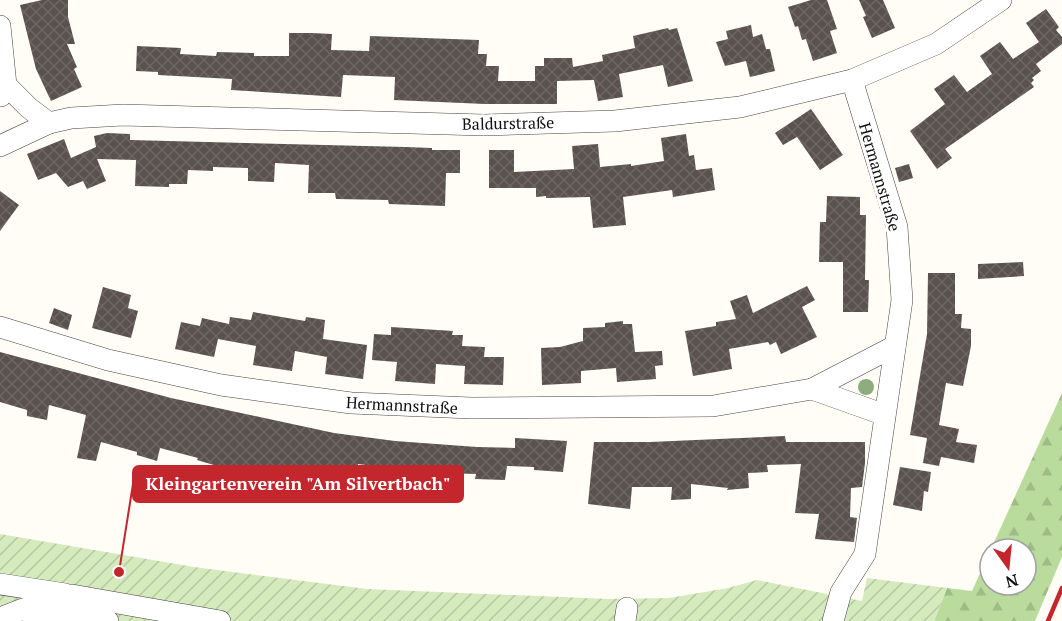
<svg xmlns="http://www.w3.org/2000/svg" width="1062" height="621" font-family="'PT Serif',serif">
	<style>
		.forest { fill: url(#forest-firs) }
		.garden { fill: url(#garden-furrows) }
		.building { fill: url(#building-cross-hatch) }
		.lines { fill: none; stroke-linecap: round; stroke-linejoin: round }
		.minor-casing { stroke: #444; stroke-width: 22 }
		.minor { stroke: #fff; stroke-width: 21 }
		.rail { stroke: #c4262e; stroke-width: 4.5 }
		.tree { fill: #8dad7f }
		.labels { text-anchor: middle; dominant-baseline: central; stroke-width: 6; stroke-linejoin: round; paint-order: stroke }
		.street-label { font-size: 16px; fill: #111; stroke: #fff }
		.leader { fill: none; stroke: #c4262e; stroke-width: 2 }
		.callout-dot { fill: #c4262e; stroke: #fff; stroke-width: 2 }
		.callout { fill: #c4262e; stroke: #c4262e; stroke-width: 2 }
		.callout-label { font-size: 18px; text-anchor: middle; font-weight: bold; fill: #fff }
	</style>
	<defs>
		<pattern id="forest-firs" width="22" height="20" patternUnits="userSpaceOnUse" patternTransform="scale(1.5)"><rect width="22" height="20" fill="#b9dc9c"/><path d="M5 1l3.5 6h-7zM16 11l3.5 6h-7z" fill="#9ebc85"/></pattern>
		<pattern id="garden-furrows" width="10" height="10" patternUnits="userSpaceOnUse" patternTransform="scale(1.5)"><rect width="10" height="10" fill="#d5ebbd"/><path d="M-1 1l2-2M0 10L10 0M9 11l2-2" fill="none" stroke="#b6c8a1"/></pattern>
		<pattern id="building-cross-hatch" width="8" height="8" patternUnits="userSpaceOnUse" patternTransform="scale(1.5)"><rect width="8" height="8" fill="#5a524d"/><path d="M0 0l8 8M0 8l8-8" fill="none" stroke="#6d6662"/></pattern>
	</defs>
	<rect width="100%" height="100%" fill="#fffdf5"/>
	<!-- forest -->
	<polygon class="forest" points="1062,393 1062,557 1035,621 934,621 947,588 972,591 990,551 990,585 1026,585 1026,549 991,549"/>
	<!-- garden -->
	<polygon class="garden" points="0,534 194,567 367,589 609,599 669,598 728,588 757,580 862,601 867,578 947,588 934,621 0,621"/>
	<!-- building -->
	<g class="building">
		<polygon points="42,0 68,0 68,17 75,44 67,44 77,67 74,69 82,87 51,101 36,69 20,5"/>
		<polygon points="811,0 827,0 837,29 830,31 837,53 813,61 806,39 802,40 798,26 795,27 788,7"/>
		<polygon points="859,0 883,0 895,28 872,38 863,17 866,16"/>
		<polygon points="1046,9 1059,27 1056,30 1062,37 1062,44 1036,64 1041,71 1032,78 1034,80 1031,83 1034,87 945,149 952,158 937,169 910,131 945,104 934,89 954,75 967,92 992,74 980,56 1000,42 1013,59 1039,42 1026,23"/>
		<polygon points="751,25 753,37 762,34 766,49 770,49 775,71 750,77 746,61 725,66 716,42 728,39 726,31"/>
		<polygon points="668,28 669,30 677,28 693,81 668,87 663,65 619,74 623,97 598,101 594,80 557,81 557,104 485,104 394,100 395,77 343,75 341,97 231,90 232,79 158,75 158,72 136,71 137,46 181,48 180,54 216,56 217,52 254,53 254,56 289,56 289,33 312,33 332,34 331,50 369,51 370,36 479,40 478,54 487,54 486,66 499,66 498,81 535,81 535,66 544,66 544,58 572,58 573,67 603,61 602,55 635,48 633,36"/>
		<polygon points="811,109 843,155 820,170 797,137 783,145 775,133"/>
		<polygon points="107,133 130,134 130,140 406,147 432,148 432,150 460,150 460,173 446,173 445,206 389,204 388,200 336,199 335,193 308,193 309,165 275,163 274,182 248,181 248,168 213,167 213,171 188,170 187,184 169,184 169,187 135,186 136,160 97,159 106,181 87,189 83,181 68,187 56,173 38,180 27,154 64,139 71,158 96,147 94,136"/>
		<polygon points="686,134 689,156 694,155 696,170 712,168 715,190 673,197 672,190 623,197 626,225 593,228 590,197 546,198 546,196 536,197 536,188 489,188 489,150 514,150 514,172 574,169 572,146 598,144 600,167 631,164 631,166 664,161 661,138"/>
		<polygon points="909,164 913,178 899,182 895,168"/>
		<polygon points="0,191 19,205 0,231"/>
		<polygon points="827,196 860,197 860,215 866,215 865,280 869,280 868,312 843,312 843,262 819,262 820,222 826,222"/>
		<polygon points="1023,262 1024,276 978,279 978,264"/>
		<polygon points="928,273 955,273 955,314 962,314 961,328 971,329 971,346 963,386 946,383 939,425 959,429 956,442 977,445 974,463 941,457 939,466 923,463 927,438 910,435 927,334"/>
		<polygon points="807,286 815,300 802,307 817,337 781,354 776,342 770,345 768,342 729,349 732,369 693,376 685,331 716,326 716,322 736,319 730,301 747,295 753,313"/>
		<polygon points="103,287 131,295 128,308 138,311 131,338 92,328"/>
		<polygon points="54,308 72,315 68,330 49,323"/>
		<polygon points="253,312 305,321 306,317 325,320 323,339 367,345 363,379 325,374 327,357 295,351 292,371 253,365 256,346 218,339 214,357 175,349 181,322 200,326 202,318 229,324 230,317 251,320"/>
		<polygon points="623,321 623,324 632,324 635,352 662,351 663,365 655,366 656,379 617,382 616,368 581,371 581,383 542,385 541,348 560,347 583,341 583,328 605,327 605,323"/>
		<polygon points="391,327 453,331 452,335 463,335 462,346 485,347 484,357 504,357 503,385 464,384 465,366 436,364 435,384 395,381 397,362 372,360 374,334 391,335"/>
		<polygon points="0,352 171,398 334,433 395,441 477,447 515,448 515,438 567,441 563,472 534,470 534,467 507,466 505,480 475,479 476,474 447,473 444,491 385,485 388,468 358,464 357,474 337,471 334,498 310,494 312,478 280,471 274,494 252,489 255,474 217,466 197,460 198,458 160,448 157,461 137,455 137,452 101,442 96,461 77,458 86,415 49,405 47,420 27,416 27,410 0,402"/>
		<polygon points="785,436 786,442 865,442 865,463 862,487 851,488 850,517 857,518 854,542 815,539 819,514 795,513 801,464 767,465 768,472 748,473 749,488 727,490 728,488 691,484 691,499 671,500 672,487 632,487 630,509 588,504 594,442 650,442"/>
		<polygon points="900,467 931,472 928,492 924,491 922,511 893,505"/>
	</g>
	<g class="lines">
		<defs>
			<g id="minor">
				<polyline points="0,26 6,85 1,96"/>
				<polyline points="6,85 29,108 49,123 71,118 123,115 484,125 615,121 740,107 852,80 936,44 1001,0"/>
				<polyline points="0,146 49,123"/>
				<polyline points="0,327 108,360 221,385 351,403 471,408 713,406 812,389 895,346"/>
				<polyline points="812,389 885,415"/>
				<polyline points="0,584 65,594"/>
				<polyline points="0,618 23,609 72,595 220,621"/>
				<path d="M33 619C65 612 77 614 108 621"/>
				<polyline points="625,621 627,608"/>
				<polyline points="833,621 841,592 865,554 902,300 897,227 852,80"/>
			</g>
		</defs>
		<!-- minor casing -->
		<use href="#minor" class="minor-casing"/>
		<!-- minor -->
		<use href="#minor" class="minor"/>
		<!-- rail -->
		<polyline class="rail" points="1048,621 1062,588"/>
	</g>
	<!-- trees -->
	<circle class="tree" cx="866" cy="387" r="8"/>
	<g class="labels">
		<!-- street labels -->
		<g class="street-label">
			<text transform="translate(508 123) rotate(-1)">Baldurstraße</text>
			<text transform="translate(880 177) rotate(74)">Hermannstraße</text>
			<text transform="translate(402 405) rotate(3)">Hermannstraße</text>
		</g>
	</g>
	<!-- callouts -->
	<path class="leader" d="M119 572L133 484"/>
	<circle class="callout-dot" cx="119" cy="572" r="6"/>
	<rect class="callout" x="133" y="466" width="330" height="36" rx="6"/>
	<g class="callout-label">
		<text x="298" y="490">Kleingartenverein "Am Silvertbach"</text>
	</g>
	<!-- north arrow -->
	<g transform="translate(1008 567) rotate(165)"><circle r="28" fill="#ffffff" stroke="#a0a0a0" stroke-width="1.5"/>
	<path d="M0-4.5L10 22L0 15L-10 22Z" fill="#c4262e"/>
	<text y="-9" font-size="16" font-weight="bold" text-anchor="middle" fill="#111111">N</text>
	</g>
</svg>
